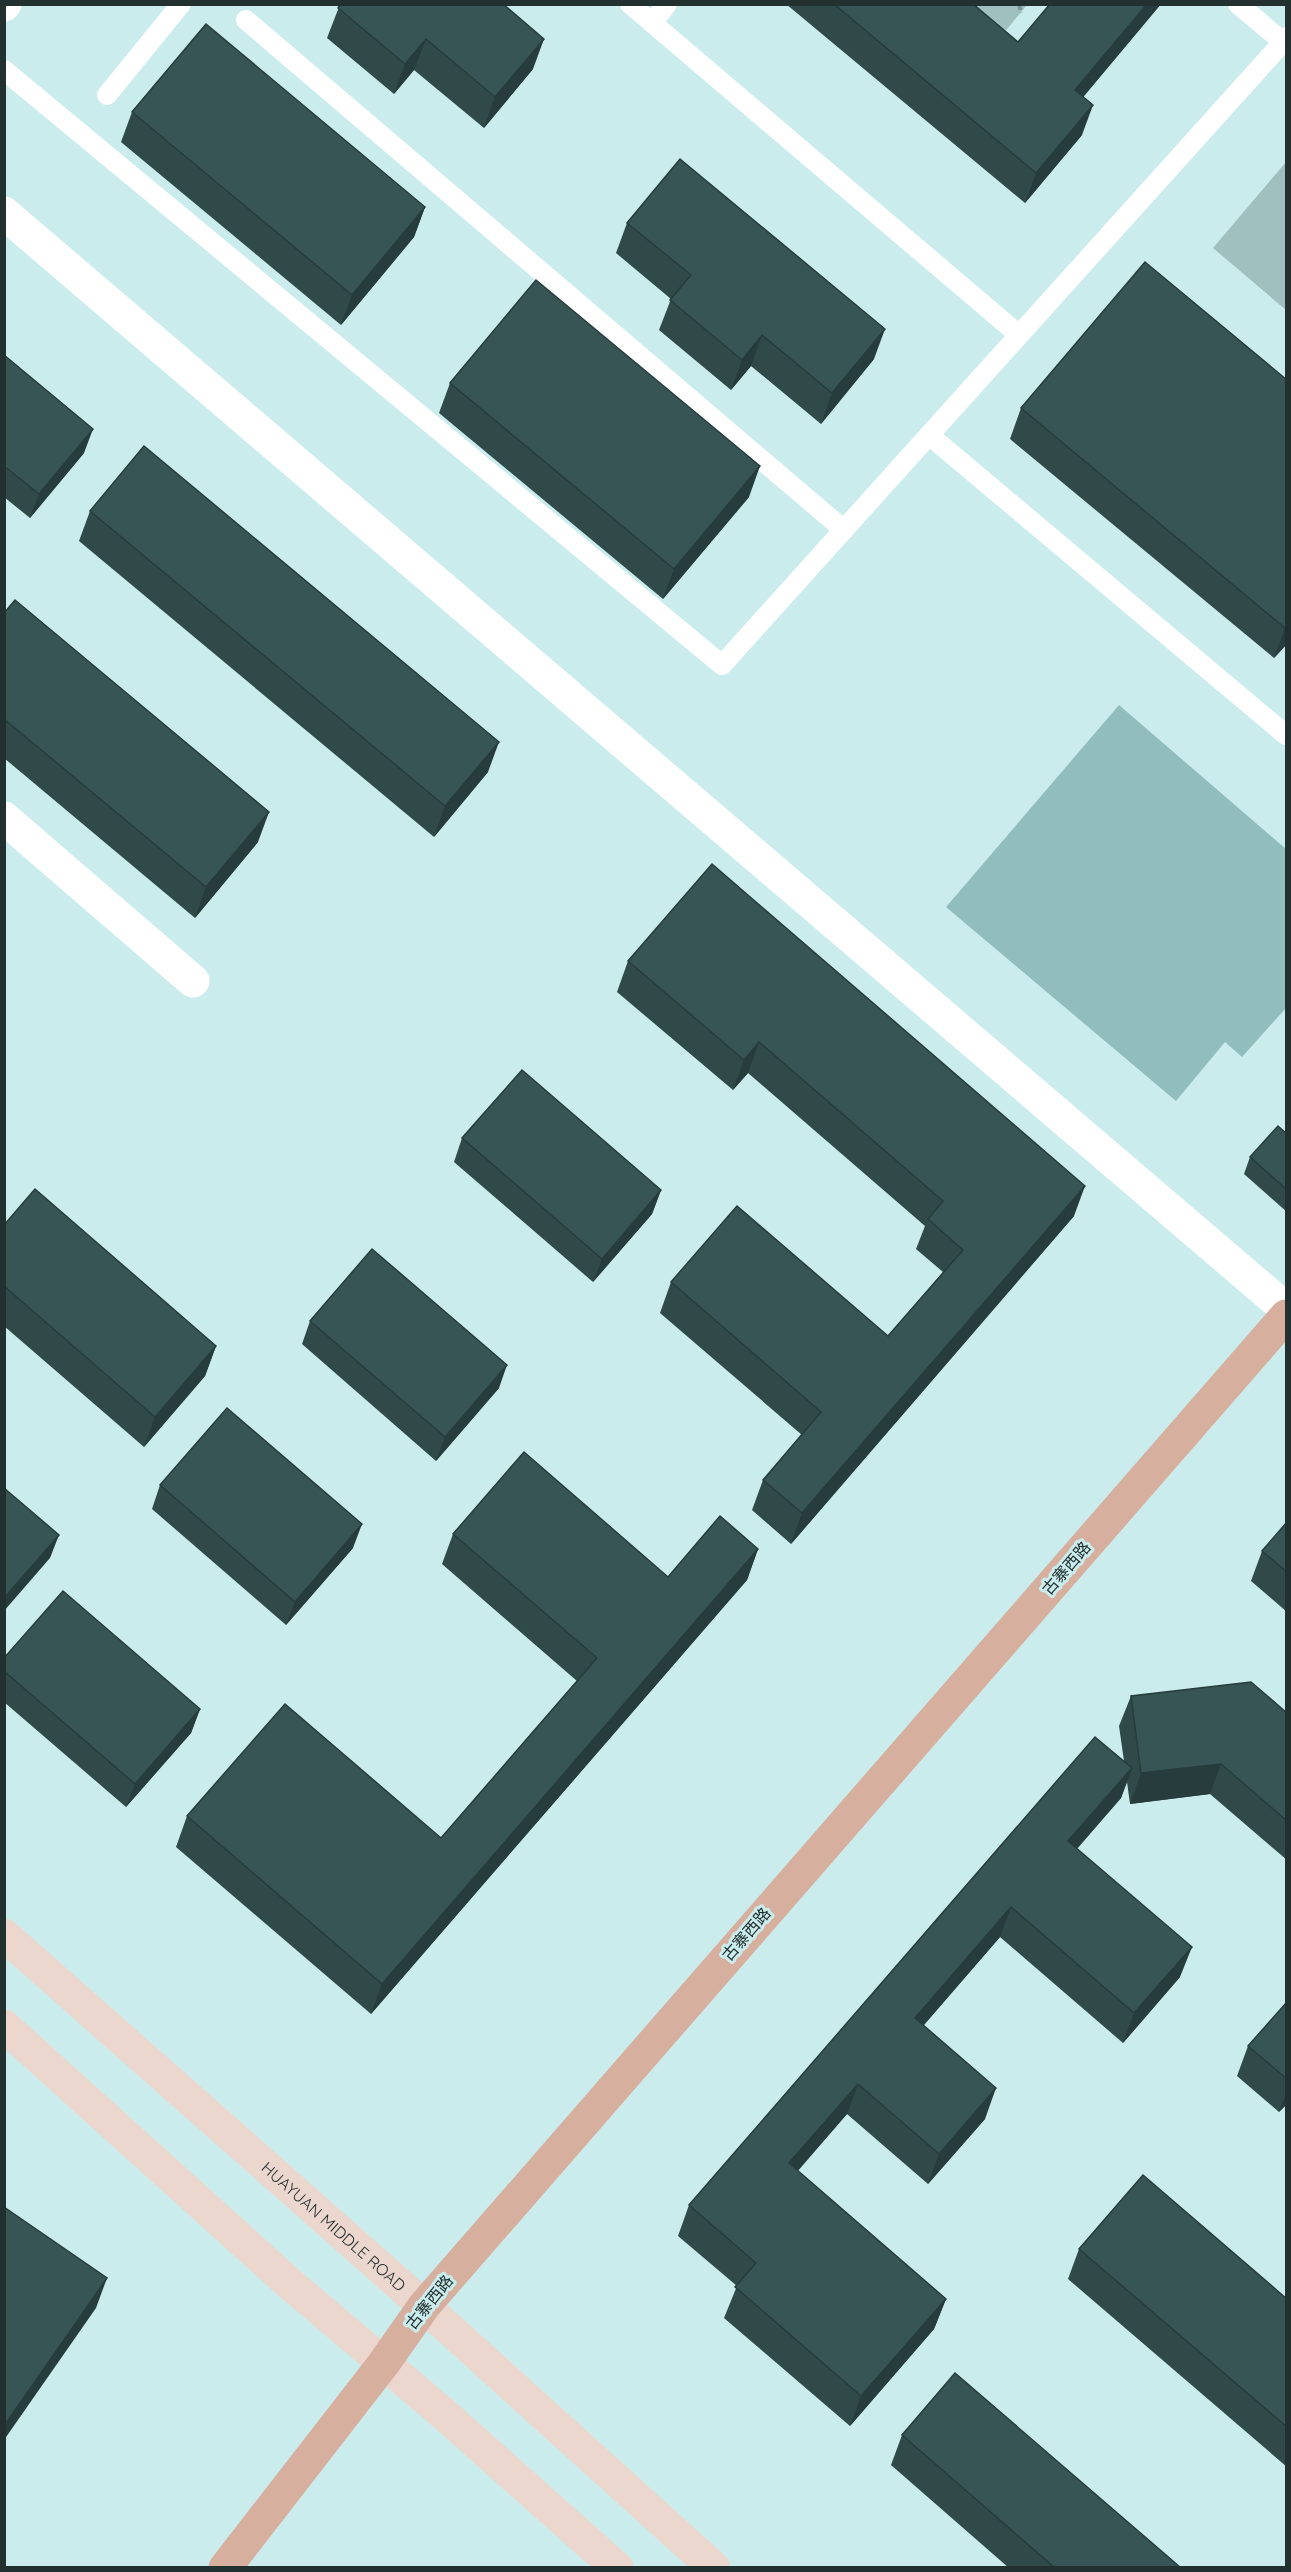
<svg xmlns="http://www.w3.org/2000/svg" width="1291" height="2572" font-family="Quicksand,'Noto Sans SC',sans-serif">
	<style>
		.green { fill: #a0bfbf }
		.forest { fill: #91bdbd }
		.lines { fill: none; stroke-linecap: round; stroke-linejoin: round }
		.path { stroke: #7c9393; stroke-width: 4; stroke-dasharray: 6 3; stroke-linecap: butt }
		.lane { stroke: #fff; stroke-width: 20 }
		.street { stroke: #fff; stroke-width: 33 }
		.secondary { stroke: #ebd7ce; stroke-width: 33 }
		.primary { stroke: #d7af9e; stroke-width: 33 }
		.wall { fill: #304949 }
		.shaded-wall { fill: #273c3c }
		.building { fill: #385555; stroke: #273c3c; stroke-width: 1.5 }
		.labels { text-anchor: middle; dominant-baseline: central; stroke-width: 6; stroke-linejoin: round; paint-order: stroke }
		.street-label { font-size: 16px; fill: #233030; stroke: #cbecec }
	</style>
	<rect width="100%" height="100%" fill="#cbecec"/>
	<!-- green -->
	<g class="green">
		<polygon points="944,5 1027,5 993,46"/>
		<polygon points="1286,162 1286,310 1213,248"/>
	</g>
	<!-- forest -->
	<polygon class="forest" points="1119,705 1286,849 1286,1008 1242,1057 1225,1042 1176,1101 946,907"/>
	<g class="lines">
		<!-- path -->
		<polyline class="path" points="1019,4 1021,13"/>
		<!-- lane -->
		<g class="lane">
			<polyline points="630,4 1019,335"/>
			<polyline points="1238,4 1283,42 1286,37"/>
			<polyline points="246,20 844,530"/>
			<polyline points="652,23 667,4"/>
			<polyline points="4,70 722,665 1283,42"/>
			<polyline points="107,95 181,4"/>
			<polyline points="929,435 1286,735"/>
		</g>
		<!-- street -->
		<g class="street">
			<polyline points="4,5 5,4"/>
			<polyline points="4,213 1286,1309"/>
			<polyline points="4,818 193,981"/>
		</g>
		<!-- secondary -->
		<g class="secondary">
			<path id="s1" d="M4 1935 424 2306 714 2568"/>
			<polyline points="4,2026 290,2284 445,2415 617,2568"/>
		</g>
		<!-- primary -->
		<polyline class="primary" points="225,2568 384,2363 424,2306 1286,1316"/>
	</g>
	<!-- wall -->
	<g class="wall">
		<polygon points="336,4 503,4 533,69 484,128 414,70 394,94 327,38 339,7"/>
		<polygon points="786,4 973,4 1018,42 1050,4 1161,4 1083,97 1082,135 1025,203"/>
		<polygon points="132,112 425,207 414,237 341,325 121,142"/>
		<polygon points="627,223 874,359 821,424 751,366 731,390 659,330 671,299 616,253"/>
		<polygon points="4,355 84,453 30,518 4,497"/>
		<polygon points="1287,380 1287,644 1274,658 1010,439 1021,408"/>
		<polygon points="450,383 749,497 663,599 439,413"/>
		<polygon points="90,511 488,772 434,837 79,541"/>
		<polygon points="4,613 258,842 195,918 4,758"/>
		<polygon points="628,961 1074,1216 791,1544 752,1510 763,1480 802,1435 660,1313 671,1282 888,1336 943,1272 916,1249 925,1226 748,1073 733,1090 617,992"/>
		<polygon points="1287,1134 1287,1212 1244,1174 1250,1157"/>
		<polygon points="462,1138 661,1190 652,1214 593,1282 454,1162"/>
		<polygon points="4,1225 216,1346 205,1376 144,1447 4,1326"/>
		<polygon points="310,1321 499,1388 436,1461 302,1344"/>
		<polygon points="160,1485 353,1548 286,1625 152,1509"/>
		<polygon points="1287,1522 1287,1612 1251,1581 1262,1551"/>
		<polygon points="453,1534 668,1577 758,1549 747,1580 371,2014 176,1847 187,1816 441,1838 577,1681 442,1564"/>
		<polygon points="4,1658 200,1709 191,1733 126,1807 4,1702"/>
		<polygon points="1131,1696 1287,1713 1287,1860 1210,1794 1130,1804 1127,1782 1121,1798 1077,1849 1180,1977 1123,2043 1000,1937 923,2026 985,2119 928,2184 847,2114 797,2171 946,2299 934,2329 850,2426 724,2318 737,2286 678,2236 689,2205 1124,1761 1119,1726"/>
		<polygon points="1287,2002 1287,2104 1279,2112 1237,2076 1248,2046"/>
		<polygon points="1079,2249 1287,2299 1287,2467 1068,2279"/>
		<polygon points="902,2435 1181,2568 1009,2568 891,2465"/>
	</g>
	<!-- shaded-wall -->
	<g class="shaded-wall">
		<polygon points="1147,4 1161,4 1064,120 1075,90"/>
		<polygon points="426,39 414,70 394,94 405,64"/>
		<polygon points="544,39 533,69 484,128 495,97"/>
		<polygon points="1093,105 1082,135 1025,203 1036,173"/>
		<polygon points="425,207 414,237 341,325 352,295"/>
		<polygon points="885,329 874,359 821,424 832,393"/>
		<polygon points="762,335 751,366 731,390 742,360"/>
		<polygon points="93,429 84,453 30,518 39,494"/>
		<polygon points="760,466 749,497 663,599 674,569"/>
		<polygon points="1287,626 1287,644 1274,658 1285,628"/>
		<polygon points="499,742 488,772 434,837 445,806"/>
		<polygon points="269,812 258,842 195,918 206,887"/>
		<polygon points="759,1042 748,1073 733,1090 744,1060"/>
		<polygon points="1085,1186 1074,1216 791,1544 802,1513"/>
		<polygon points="661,1190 652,1214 593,1282 602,1259"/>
		<polygon points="216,1346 205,1376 144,1447 155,1417"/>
		<polygon points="507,1365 499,1388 436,1461 445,1437"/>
		<polygon points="362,1524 353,1548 286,1625 295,1602"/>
		<polygon points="59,1535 50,1558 4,1611 4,1598"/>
		<polygon points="758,1549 747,1580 371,2014 382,1984"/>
		<polygon points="200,1709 191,1733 126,1807 135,1784"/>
		<polygon points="1221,1764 1210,1794 1130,1804 1141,1773"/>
		<polygon points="1132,1768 1121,1798 1057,1871 1068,1841"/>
		<polygon points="1011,1907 1000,1937 904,2048 915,2018"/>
		<polygon points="1192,1947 1180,1977 1123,2043 1134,2013"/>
		<polygon points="858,2084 847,2114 778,2194 789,2163"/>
		<polygon points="996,2088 985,2119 928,2184 939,2154"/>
		<polygon points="1287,2092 1287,2104 1279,2112"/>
		<polygon points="107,2278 96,2308 4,2440 4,2426"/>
		<polygon points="946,2299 934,2329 850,2426 861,2396"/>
	</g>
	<!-- building -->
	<g class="building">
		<polygon points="341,4 503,4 544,39 495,97 426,39 405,64 338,8"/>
		<polygon points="834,4 973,4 1018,42 1050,4 1147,4 1075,90 1093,105 1036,173"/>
		<polygon points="206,24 425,207 352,295 132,112"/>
		<polygon points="680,159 885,329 832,393 762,335 742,360 670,300 691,275 627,223"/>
		<polygon points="1145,262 1287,380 1287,626 1285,628 1021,408"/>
		<polygon points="536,280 760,466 674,569 450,383"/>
		<polygon points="4,355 93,429 39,494 4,466"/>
		<polygon points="144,446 499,742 445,806 90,511"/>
		<polygon points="15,600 269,812 206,887 4,719 4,613"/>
		<polygon points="712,864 1085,1186 802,1513 763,1480 821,1412 671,1282 737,1206 888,1336 963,1250 928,1219 943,1201 759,1042 744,1060 628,961"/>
		<polygon points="522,1070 661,1190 602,1259 462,1138"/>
		<polygon points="1278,1126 1287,1134 1287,1190 1250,1157"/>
		<polygon points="35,1189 216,1346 155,1417 4,1286 4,1225"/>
		<polygon points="372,1249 507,1365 445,1437 310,1321"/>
		<polygon points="227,1408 362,1524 295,1602 160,1485"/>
		<polygon points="524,1452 668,1577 720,1516 758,1549 382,1984 187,1816 285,1704 441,1838 597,1658 453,1534"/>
		<polygon points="4,1488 59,1535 4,1598"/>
		<polygon points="1287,1522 1287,1572 1262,1551"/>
		<polygon points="63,1591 200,1709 135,1784 4,1671 4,1658"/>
		<polygon points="1251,1682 1287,1713 1287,1821 1221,1764 1141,1773 1131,1696"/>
		<polygon points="1095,1737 1132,1768 1068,1841 1192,1947 1134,2013 1011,1907 915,2018 996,2088 939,2154 858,2084 789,2163 946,2299 861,2396 735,2287 756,2263 689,2205"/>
		<polygon points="1287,2002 1287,2079 1248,2046"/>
		<polygon points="1143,2175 1287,2299 1287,2427 1079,2249"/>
		<polygon points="4,2207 107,2278 4,2426"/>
		<polygon points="955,2373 1181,2568 1055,2568 902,2435"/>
	</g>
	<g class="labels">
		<!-- street labels -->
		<g class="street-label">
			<text transform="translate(1066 1568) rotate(-49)">古寨西路</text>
			<text transform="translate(746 1934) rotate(-49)">古寨西路</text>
			<text stroke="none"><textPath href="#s1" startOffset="440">HUAYUAN MIDDLE ROAD</textPath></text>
			<text transform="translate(429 2302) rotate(-51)">古寨西路</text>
		</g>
	</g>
	<!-- border -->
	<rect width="1291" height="2572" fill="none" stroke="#233030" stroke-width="12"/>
</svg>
